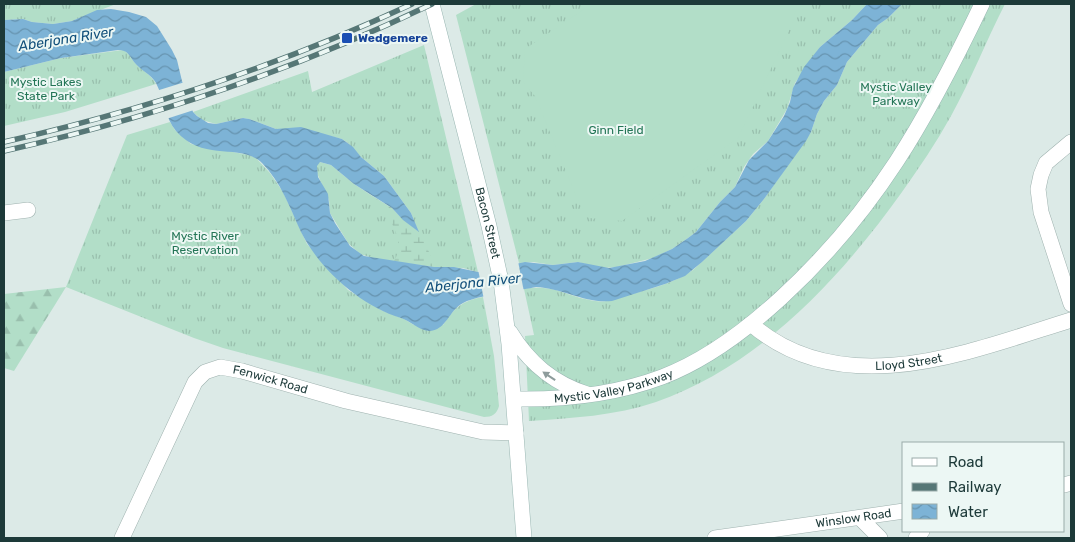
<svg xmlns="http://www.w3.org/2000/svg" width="1075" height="542" font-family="Rubik,sans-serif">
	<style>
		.grass { fill: url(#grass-tufts) }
		.forest { fill: url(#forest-firs) }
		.wetland { fill: url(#wetland-marsh) }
		.garden { fill: #b2dec8 }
		.water { fill: url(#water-waves) }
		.pier { fill: #dceae7 }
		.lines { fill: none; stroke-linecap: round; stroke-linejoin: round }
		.street-casing { stroke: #9fb2af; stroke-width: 16 }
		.secondary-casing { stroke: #9ab7b3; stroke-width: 16 }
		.street { stroke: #fff; stroke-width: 15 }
		.secondary { stroke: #fff; stroke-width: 15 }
		.rail-casing { stroke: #567776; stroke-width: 5.5 }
		.rail { stroke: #ecf7f4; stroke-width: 4; stroke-dasharray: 11; stroke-linecap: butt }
		.oneway { fill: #8e9c9c }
		.transit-dot { fill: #1a4fb4; stroke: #ecf7f4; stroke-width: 2 }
		.labels { text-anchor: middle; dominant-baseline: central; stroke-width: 4; stroke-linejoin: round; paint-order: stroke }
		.transit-label { font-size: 12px; font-weight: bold; fill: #164399; stroke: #ecf7f4; text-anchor: start }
		.park-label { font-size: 12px; fill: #237556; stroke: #ecf7f4 }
		.street-label { font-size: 12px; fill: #1d3a39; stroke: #ecf7f4 }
		.water-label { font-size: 14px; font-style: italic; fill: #12507b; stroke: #ecf7f4 }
	</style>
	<defs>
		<pattern id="grass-tufts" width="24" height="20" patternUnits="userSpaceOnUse" patternTransform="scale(1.25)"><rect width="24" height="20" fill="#b2dec8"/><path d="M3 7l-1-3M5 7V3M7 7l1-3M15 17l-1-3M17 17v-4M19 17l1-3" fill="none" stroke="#99bfad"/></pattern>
		<pattern id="forest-firs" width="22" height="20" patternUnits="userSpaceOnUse" patternTransform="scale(1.25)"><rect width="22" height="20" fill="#b2dec8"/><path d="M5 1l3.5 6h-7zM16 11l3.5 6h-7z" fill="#99bfad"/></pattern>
		<pattern id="wetland-marsh" width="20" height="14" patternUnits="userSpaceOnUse" patternTransform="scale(1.25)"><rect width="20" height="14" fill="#b2dec8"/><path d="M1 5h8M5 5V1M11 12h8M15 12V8" fill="none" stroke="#99bfad"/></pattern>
		<pattern id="water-waves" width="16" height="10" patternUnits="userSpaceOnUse" patternTransform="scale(1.25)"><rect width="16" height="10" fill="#7db3d6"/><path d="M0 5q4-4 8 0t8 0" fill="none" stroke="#6693af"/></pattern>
	</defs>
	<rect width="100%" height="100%" fill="#dceae7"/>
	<!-- grass -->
	<g class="grass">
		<polygon points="4,4 116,4 72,21 53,24 32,22 23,19 4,20"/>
		<polygon points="476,4 867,4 852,20 820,47 795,83 787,109 768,141 753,154 744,167 735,187 720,202 696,232 688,238 672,249 653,258 617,267 601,268 578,262 553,265 533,262 519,263 456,15"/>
		<path d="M902 4H1005C986 41 971 80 951 116 936 143 919 168 902 192 839 280 760 365 656 402 615 416 572 418 529 421L525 336 534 335 524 289C556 284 566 297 595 301 609 303 619 297 632 294 653 288 674 283 693 270L746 221 764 199 811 132 817 114 824 101 837 85 847 62 878 25 888 18Z"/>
		<polygon points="424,45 478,272 463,268 434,267 376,259 360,254 348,243 330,213 329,200 316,171 317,163 320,162 331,165 354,184 383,203 418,231 411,213 384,176 361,157 348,143 342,139 330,136 276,129 249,119 243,118 216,124 202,120 193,112 308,71 312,92"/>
		<path d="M123 50C129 53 131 58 135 63 142 71 151 74 156 84L65 112 4 126V72L61 58Z"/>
		<path d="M170 122 175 130 191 144 249 155 256 158 270 173 283 192 307 244 348 290 381 310 404 319 414 325H443C455 307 462 301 483 297L494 356 499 406C497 414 492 417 484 417L223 348 194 338 66 287 127 135Z"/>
	</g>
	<!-- forest -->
	<polygon class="forest" points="66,287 14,371 4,368 4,294"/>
	<!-- wetland -->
	<path class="wetland" d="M372 196 392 208 403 220 419 232 431 256 434 267 394 261C408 239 386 213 372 196Z"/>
	<!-- garden -->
	<polygon class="garden" points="592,4 797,4 793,22 738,138 622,221 589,218 580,205 535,96 523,82 525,49"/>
	<!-- water -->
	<path class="water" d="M867 4H902L888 18 878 25 847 62 837 85 824 101 817 114 811 132 806 141 764 199 746 221 702 262 685 276 665 284 612 301C585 304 563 288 536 287 518 291 478 295 463 303 449 310 446 331 429 331 418 330 411 321 401 318 361 306 320 270 301 232 290 208 281 182 262 163 240 142 204 163 176 131 165 118 164 99 156 83 151 74 141 71 134 62 129 55 128 50 118 50L61 58 4 72V20L23 19 32 22 53 24 72 21 97 10 111 9 129 12 146 17 157 26 172 50 177 60 182 81 193 112 197 116 208 123 216 124 243 118 249 119 276 129 301 127 342 139 353 147 361 157 384 176 411 213 419 232 403 220 392 208 354 184 331 165 320 162 317 166 318 177 328 194 330 213 335 223 350 246 364 256 434 267H454L478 272 525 262 553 265 578 262 609 268 645 261 672 249 688 238 696 232 720 202 735 187 749 160 768 141 784 116 790 102 793 88 804 67 820 47 852 20Z"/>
	<!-- pier -->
	<g class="pier">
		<polygon points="185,82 194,110 166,119 156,91"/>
		<polygon points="518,261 524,292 484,300 478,269"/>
	</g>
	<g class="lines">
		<defs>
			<g id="street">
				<polyline points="1071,142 1046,163 1041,175 1038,189 1041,212 1071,304"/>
				<polyline points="4,213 28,210"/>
				<path id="s1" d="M751 324C843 404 971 351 1071 320"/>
				<polyline points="1064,485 1071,483"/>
				<polyline points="860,518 880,538"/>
				<path id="s2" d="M122 538 195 382 205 372 220 367 242 371 346 401 483 432 516 433"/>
				<path id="s3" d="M715 538 904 511"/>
				<polyline points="916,538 922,531"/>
			</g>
			<g id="secondary">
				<path id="s4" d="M432 4 489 226 501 281 509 344 524 538"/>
				<path d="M510 332C529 363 553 383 587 394"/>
				<path id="s5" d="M514 399C565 400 614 395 662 377 707 360 746 330 781 298 876 211 927 119 982 4"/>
			</g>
		</defs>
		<!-- street casing -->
		<use href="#street" class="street-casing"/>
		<!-- secondary casing -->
		<use href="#secondary" class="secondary-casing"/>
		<!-- street -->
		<use href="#street" class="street"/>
		<!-- secondary -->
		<use href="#secondary" class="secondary"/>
		<defs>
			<g id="rail">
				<path d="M4 142C145 110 281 65 412 4"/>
				<path d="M4 151C151 118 295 70 432 4"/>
			</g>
		</defs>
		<!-- rail casing -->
		<use href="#rail" class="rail-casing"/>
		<!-- rail -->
		<use href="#rail" class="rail"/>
	</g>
	<!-- one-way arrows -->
	<defs><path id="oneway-solid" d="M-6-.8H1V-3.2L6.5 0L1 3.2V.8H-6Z" transform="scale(1.25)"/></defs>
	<use class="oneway" href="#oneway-solid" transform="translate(549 376) rotate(-146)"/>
	<!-- markers -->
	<rect class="transit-dot" x="341" y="32" width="12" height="12" rx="2.5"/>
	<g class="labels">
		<!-- transit labels -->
		<g class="transit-label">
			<text x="358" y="38">Wedgemere</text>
		</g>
		<!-- park labels -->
		<g class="park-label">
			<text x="46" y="82">Mystic Lakes<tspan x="46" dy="14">State Park</tspan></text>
			<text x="896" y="87">Mystic Valley<tspan x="896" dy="14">Parkway</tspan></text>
			<text x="616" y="130">Ginn Field</text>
			<text x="205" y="236">Mystic River<tspan x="205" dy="14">Reservation</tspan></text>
		</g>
		<!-- street labels -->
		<g class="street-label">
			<text stroke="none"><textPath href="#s4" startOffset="226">Bacon Street</textPath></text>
			<text stroke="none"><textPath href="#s1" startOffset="168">Lloyd Street</textPath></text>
			<text stroke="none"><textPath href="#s2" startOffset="254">Fenwick Road</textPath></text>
			<text stroke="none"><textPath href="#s5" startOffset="101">Mystic Valley Parkway</textPath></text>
			<text stroke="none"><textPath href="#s3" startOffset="140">Winslow Road</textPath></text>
		</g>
		<!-- water labels -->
		<g class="water-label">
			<text transform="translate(66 39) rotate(-9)">Aberjona River</text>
			<text transform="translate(473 283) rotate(-6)">Aberjona River</text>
		</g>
	</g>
	<!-- border -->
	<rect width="1075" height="542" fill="none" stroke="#1d3a39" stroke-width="10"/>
	<!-- legend -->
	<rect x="902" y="442" width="162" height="90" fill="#ecf7f4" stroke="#99aba9"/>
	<rect x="912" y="458" width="25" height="8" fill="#ffffff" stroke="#99aba9"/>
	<text x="948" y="467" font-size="15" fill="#1d3a39">Road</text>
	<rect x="912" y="483" width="25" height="8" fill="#567776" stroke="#99aba9"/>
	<text x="948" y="492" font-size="15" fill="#1d3a39">Railway</text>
	<rect x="912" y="504" width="25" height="15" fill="url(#water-waves)" stroke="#99aba9"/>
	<text x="948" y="517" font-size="15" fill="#1d3a39">Water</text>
</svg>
